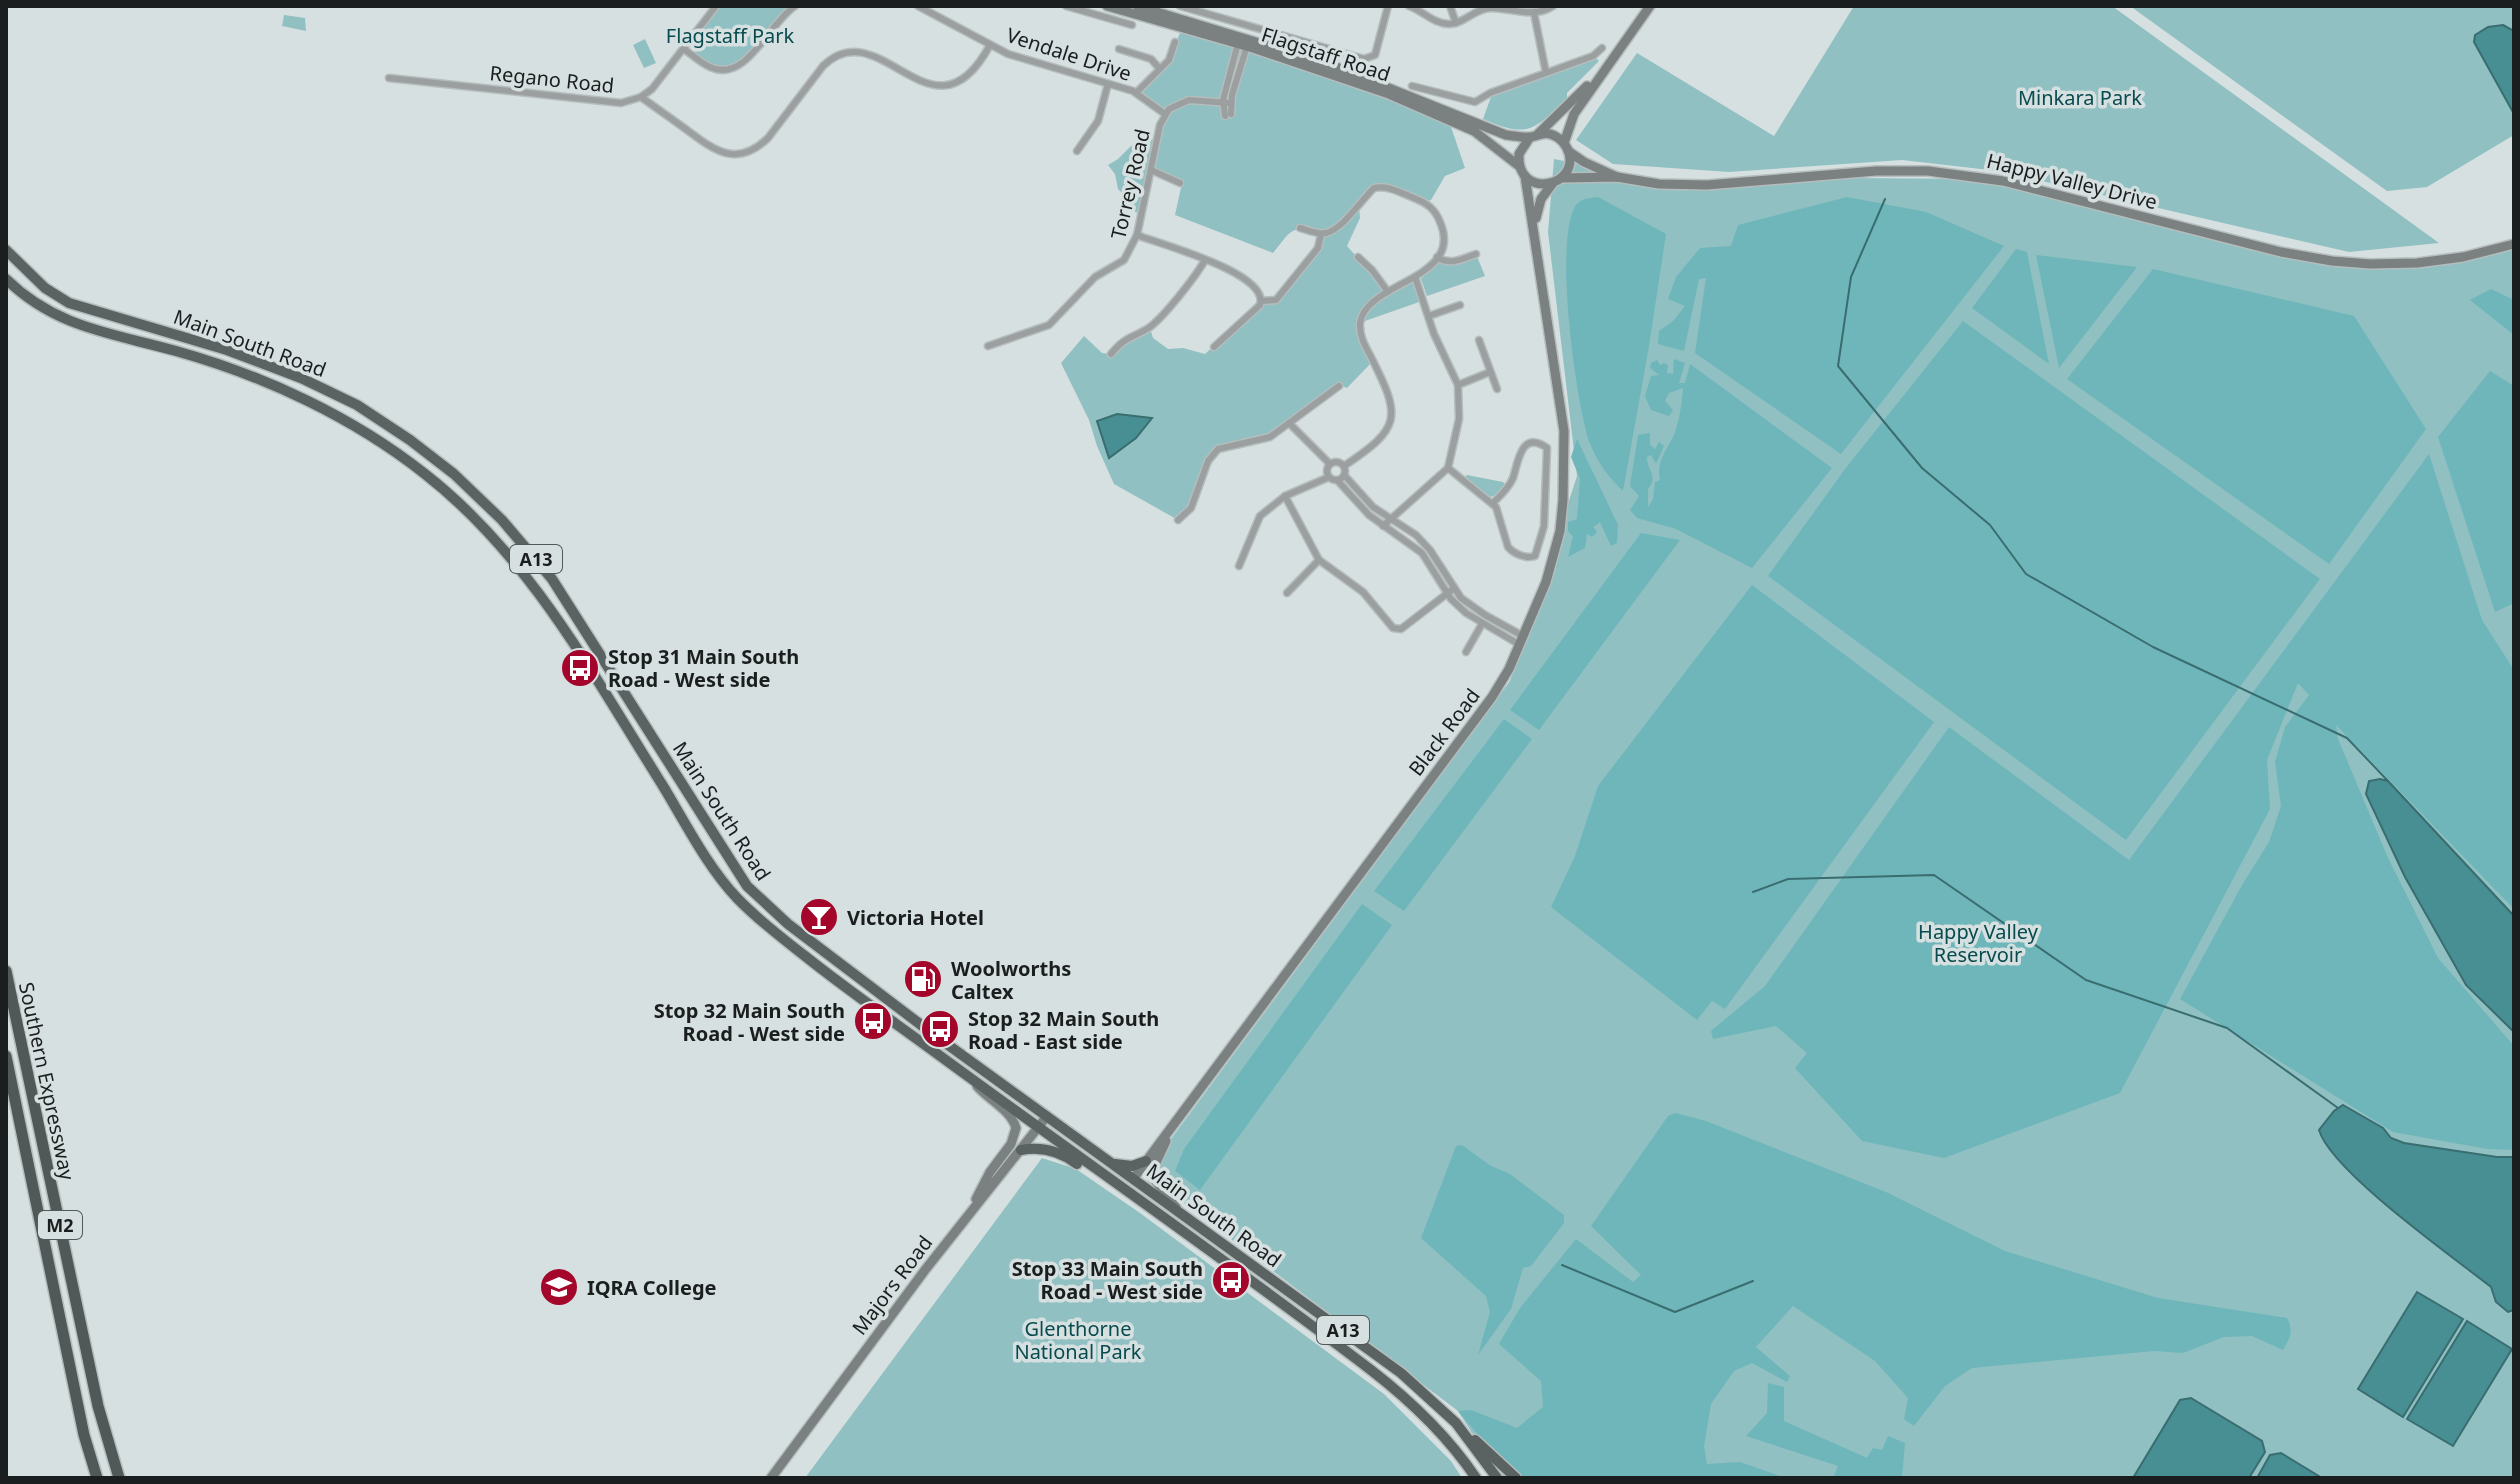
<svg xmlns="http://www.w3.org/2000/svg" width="2520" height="1484" font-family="'Noto Sans',sans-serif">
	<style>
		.green { fill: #90c0c2 }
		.forest { fill: #6eb6ba }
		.water { fill: #478f93; stroke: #3a6d70; stroke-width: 2 }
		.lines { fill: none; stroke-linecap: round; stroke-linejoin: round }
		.stream { stroke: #3a6d70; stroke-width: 2 }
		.minor-casing { stroke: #b5bdbd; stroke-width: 9 }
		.secondary-casing { stroke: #b5bdbd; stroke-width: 12 }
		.trunk-casing { stroke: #b5bdbd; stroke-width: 13 }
		.motorway-casing { stroke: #b5bdbd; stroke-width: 14 }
		.minor { stroke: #9b9f9f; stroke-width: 6 }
		.secondary { stroke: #7b8081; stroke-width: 9 }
		.trunk { stroke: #5a6262; stroke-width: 10 }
		.motorway { stroke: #515858; stroke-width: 11 }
		.labels { text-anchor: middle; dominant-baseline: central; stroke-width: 7; stroke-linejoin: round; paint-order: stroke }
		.shield { fill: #d7e0e0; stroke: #535858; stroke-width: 2 }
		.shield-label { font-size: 18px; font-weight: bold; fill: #1b1e1e }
		.park-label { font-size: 20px; fill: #074b4e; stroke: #d7e0e0 }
		.street-label { font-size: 20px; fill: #1b1e1e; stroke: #d7e0e0 }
		.poi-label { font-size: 20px; font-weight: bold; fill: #1b1e1e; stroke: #d7e0e0; text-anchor: start }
	</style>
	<rect width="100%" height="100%" fill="#d7e0e0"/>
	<!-- green -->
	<g class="green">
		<path d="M719 6H789C774 19 750 57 737 64 721 72 691 61 693 42Z"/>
		<polygon points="1854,6 2112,6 2439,243 2349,252 1998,171 1902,160 1729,172 1613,164 1576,140 1637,53 1774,136"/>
		<polygon points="2130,6 2514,6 2514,135 2427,187 2387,191"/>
		<polygon points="284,15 305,18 306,31 282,26"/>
		<path d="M1182 28 1448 118 1465 168 1445 176 1431 200 1425 202 1382 186 1374 188 1359 206 1360 218 1347 246 1388 292 1411 280 1417 287 1422 301 1365 321 1361 319 1360 330 1373 361 1347 388 1342 386 1270 437 1218 450 1208 462 1191 508 1178 520 1114 484 1097 446 1089 420 1061 363 1084 336 1102 353 1111 354 1121 342 1150 328 1153 338 1168 349 1183 348 1205 354 1262 301 1276 300 1318 248 1321 234C1290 225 1293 229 1273 253L1175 215 1182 183 1151 170 1141 213 1121 210 1124 195 1118 189 1115 174 1108 165 1118 159 1139 138 1156 139 1165 114 1136 93 1169 60Z"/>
		<polygon points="645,39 656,63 644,68 633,45"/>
		<path d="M1595 57 1599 61 1567 93V98C1534 130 1529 139 1483 119L1491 97Z"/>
		<polygon points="1554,159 1696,187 1845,178 1988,179 2364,265 2474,259 2514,246 2514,1478 1501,1478 1458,1411 1145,1174 1510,681 1577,476 1548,232"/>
		<polygon points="1476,254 1485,276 1427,296 1421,279 1440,259 1445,262"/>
		<polygon points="1467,475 1503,482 1505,484 1497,495 1490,497 1465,477"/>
		<polygon points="1042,1158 1076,1169 1140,1213 1384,1394 1451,1461 1462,1478 805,1478"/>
	</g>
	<!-- forest -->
	<g class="forest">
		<path d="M1598 197 1666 234 1649 346 1623 491C1608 477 1596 460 1589 441 1576 401 1553 239 1576 205 1581 198 1591 198 1598 197Z"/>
		<polygon points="1847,197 1926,212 2004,246 1841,454 1695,353 1706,278 1699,279 1684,351 1658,344 1659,331 1673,321 1685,306 1668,299 1676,277 1700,248 1731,246 1738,225"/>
		<polygon points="2016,249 2027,252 2049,364 1972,308"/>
		<polygon points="2036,255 2137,267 2059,368"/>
		<polygon points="2153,269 2354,316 2426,429 2329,564 2067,379"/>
		<polygon points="2491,289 2514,300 2514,335 2470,300"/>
		<polygon points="1963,321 2320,579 2126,840 1768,576 1845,469"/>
		<path d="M1674 359 1685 363 1679 383H1685L1690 364 1832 468 1752 568 1676 529 1637 518 1630 510 1639 496 1630 486 1638 435 1650 433V445L1655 449 1659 442 1664 446 1656 464 1651 455 1647 457C1647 471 1659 476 1648 489V507L1653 499 1655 482 1660 480C1656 464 1665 452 1672 439 1679 426 1682 402 1683 388L1669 393 1665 401 1673 410 1669 416 1651 410 1645 396 1651 376 1659 375 1650 368 1651 363 1657 360 1660 365 1664 363 1668 365 1667 373 1673 374Z"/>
		<polygon points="2490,371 2514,386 2514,603 2495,612 2438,437"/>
		<polygon points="1577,439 1618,525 1617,543 1611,546 1600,522 1593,527 1597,532 1592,537 1587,534 1585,548 1568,557 1573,536 1568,531 1568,522 1577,519 1580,479 1571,457"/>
		<polygon points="2429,454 2482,620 2514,670 2514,909 2336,725 2338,739 2388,858 2438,958 2514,1046 2514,1150 2487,1149 2393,1132 2180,999 2242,885 2269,842 2281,806 2275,762 2285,727 2309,695 2298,683 2267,760 2270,809 2120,1093 1944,1158 1862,1141 1795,1068 1807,1053 1776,1026 1713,1039 1711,1031 1765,986 1949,727 2129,860"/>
		<polygon points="1641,533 1680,540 1539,730 1510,710"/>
		<polygon points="1752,585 1934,722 1725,1009 1712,1001 1697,1020 1551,907 1575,856 1598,786"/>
		<polygon points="1504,719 1532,739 1404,911 1374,891"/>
		<polygon points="1362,904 1392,925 1200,1190 1175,1171 1184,1149"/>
		<path d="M1675 1113 1706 1121 1886 1192 2005 1251 2158 1298 2287 1318C2294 1331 2290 1338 2283 1350L2252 1336 2224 1337 2183 1353 2154 1351 1972 1368 1945 1386 1914 1426 1904 1419 1908 1398 1875 1361 1793 1306 1756 1347 1790 1376 1787 1382 1752 1363 1734 1371 1711 1404 1704 1446 1707 1464 1740 1462 1786 1478H1514L1458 1411 1471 1410 1517 1428 1543 1407 1541 1381 1499 1344 1520 1308 1576 1239 1633 1282 1641 1275 1591 1226 1668 1116Z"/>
		<polygon points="1462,1145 1491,1166 1510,1174 1564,1215 1564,1223 1531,1266 1523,1268 1511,1309 1478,1355 1490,1312 1486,1296 1421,1238 1456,1146"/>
		<polygon points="1768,1383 1784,1387 1784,1421 1867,1458 1873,1448 1882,1450 1888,1436 1905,1443 1902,1478 1833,1478 1838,1466 1746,1436 1767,1413"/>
	</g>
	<!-- water -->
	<g class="water">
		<polygon points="2503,25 2514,31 2514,114 2474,42 2475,35 2488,27"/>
		<polygon points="1117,414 1152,418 1136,438 1109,458 1097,421"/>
		<polygon points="2380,779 2388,781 2514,916 2514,1032 2466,985 2405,877 2366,794 2369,781"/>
		<path d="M2343 1105 2383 1128 2391 1138 2404 1143 2497 1157H2514V1310L2508 1312 2496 1302 2491 1287C2453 1257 2331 1171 2319 1130L2334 1111Z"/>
		<polygon points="2417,1292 2463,1319 2403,1417 2358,1389"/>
		<polygon points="2467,1321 2512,1349 2453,1446 2407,1419"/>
		<polygon points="2191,1398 2262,1441 2265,1452 2249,1478 2133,1478 2180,1400"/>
		<polygon points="2281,1453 2322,1478 2257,1478 2270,1455"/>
	</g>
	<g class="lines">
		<!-- stream -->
		<g class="stream">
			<polyline points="1885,199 1851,277 1838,366 1922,468 1990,525 2026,574 2153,647 2347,738 2388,781"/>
			<polyline points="1753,892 1788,879 1934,875 2086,980 2227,1028 2338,1108"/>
			<polyline points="1562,1265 1675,1312 1753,1281"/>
		</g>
		<defs>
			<g id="minor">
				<polyline points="918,6 1008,54 1133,91 1165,114"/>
				<polyline points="1066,6 1132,25"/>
				<polyline points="1180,6 1364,59 1375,55 1388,6"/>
				<path d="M1409 6C1423 11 1434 24 1449 24 1464 24 1475 8 1491 8 1511 8 1534 19 1553 6"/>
				<polyline points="1450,6 1456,23"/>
				<path d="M684 49C692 55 701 63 710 67 746 84 769 23 795 6"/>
				<polyline points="1119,49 1151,59 1159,68"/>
				<polyline points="1546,73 1593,56 1602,48"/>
				<polyline points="389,78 621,103 641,97 652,89 716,6"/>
				<polyline points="1412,86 1475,102 1490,93 1546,73 1534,13"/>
				<polyline points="1136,93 1169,60 1175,42"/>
				<path d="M641 97C656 108 672 119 687 130 715 151 737 168 768 138L823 66C881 9 933 151 990 45"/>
				<polyline points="1231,114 1232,95 1247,46"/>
				<polyline points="1225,116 1223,100 1238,43"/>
				<polyline points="1077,151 1098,121 1108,84"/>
				<polyline points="1151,170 1180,183"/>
				<path d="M1300 228C1308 230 1318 235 1326 233 1343 229 1361 200 1374 188 1388 185 1401 193 1414 198 1427 203 1435 209 1440 222 1465 280 1366 281 1360 323 1359 336 1365 346 1371 357 1402 418 1401 428 1344 466"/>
				<path d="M1137 235C1162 245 1270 273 1260 305L1214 347"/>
				<polyline points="1358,257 1372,270 1388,292"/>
				<path d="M1437 257C1450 266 1462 259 1476 254"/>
				<polyline points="1262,301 1276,300 1318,248 1321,234"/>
				<polyline points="1429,316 1460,305"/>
				<polyline points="1479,340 1497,389"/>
				<polyline points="988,346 1049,325 1095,277 1124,260 1137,235 1160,125 1169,109 1189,100 1230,103"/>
				<path d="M1111 354C1125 337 1130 339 1147 329 1162 320 1196 276 1205 260"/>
				<polyline points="1458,385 1490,372"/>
				<polyline points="1289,423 1330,464"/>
				<circle cx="1336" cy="471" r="9"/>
				<path d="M1448 468 1496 507 1508 547C1514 554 1526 559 1535 556L1544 526 1547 448C1521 429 1518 463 1513 478 1509 488 1499 497 1492 504"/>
				<polyline points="1345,476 1373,507 1416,535 1430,550 1461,598 1485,615 1523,636"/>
				<polyline points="1338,481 1369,515 1422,553 1451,599 1466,613 1520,645"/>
				<polyline points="1285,496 1319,560 1363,592 1393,628 1401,629 1453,589"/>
				<polyline points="1178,520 1191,508 1208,461 1218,449 1270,437 1339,386"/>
				<polyline points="1383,526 1448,468 1459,419 1458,385 1434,334 1415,277"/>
				<polyline points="1239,566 1260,516 1285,496 1329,477"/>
				<polyline points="1287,593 1319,560"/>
				<polyline points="1466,652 1482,624"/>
			</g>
			<g id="secondary">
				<polyline points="1107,6 1253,48 1389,94 1474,131 1519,166"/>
				<path d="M1137 6 1331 65 1506 135C1514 136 1524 138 1531 137 1540 135 1546 131 1555 136 1561 139 1565 144 1568 150 1582 187 1516 201 1519 154L1530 137"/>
				<polyline points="1538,134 1587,86"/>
				<polyline points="1564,143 1574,114 1650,6"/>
				<polyline points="1568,151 1584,162 1617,177"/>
				<polyline points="1561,178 1617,177 1659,184 1707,185 1876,171 1928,171 2003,181 2281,252 2332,261 2370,264 2417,263 2463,257 2514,244"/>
				<polyline points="1536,218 1541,199 1553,183"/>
				<polyline points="1166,1141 1153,1169 1153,1178 1176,1207"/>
				<polyline points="1133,1179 1492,697 1509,669 1546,582 1560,531 1563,500 1564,431 1525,176"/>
				<path d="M976 1199 990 1172 1011 1144 1016 1128C1011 1110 989 1100 977 1086"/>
				<polyline points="771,1478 925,1270 1047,1116"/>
			</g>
			<g id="trunk">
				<polyline points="6,250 45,288 69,303 227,350 301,378 357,405 410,440 454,474 502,520 552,579 747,886 788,924 933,1034 1401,1373 1456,1423 1497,1478"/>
				<path d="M6 279C56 328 112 333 176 351 265 376 353 417 425 474 530 556 593 675 663 786 686 824 707 866 737 898 758 920 782 938 805 956 850 992 897 1024 943 1058 1085 1162 1231 1263 1371 1370 1411 1401 1447 1435 1476 1478"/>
				<path d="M1021 1150C1042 1146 1060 1151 1077 1164"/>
				<polyline points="1115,1164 1132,1166 1146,1161"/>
				<polyline points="1475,1440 1516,1478"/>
			</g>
			<g id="motorway">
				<polyline points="6,971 98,1406 119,1478"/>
				<polyline points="6,1056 84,1435 97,1478"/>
			</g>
		</defs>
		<!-- minor casing -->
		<use href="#minor" class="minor-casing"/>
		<!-- secondary casing -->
		<use href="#secondary" class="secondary-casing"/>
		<!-- trunk casing -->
		<use href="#trunk" class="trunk-casing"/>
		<!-- motorway casing -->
		<use href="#motorway" class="motorway-casing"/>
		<!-- minor -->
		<use href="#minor" class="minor"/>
		<!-- secondary -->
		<use href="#secondary" class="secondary"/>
		<!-- trunk -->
		<use href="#trunk" class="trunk"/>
		<!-- motorway -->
		<use href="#motorway" class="motorway"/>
	</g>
	<!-- icons -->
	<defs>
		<symbol id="bus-disc" viewBox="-11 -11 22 22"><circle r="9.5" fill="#a3062a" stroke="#d7e0e0"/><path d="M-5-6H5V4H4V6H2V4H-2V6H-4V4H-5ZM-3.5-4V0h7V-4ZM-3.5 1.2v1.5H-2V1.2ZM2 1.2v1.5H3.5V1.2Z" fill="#fff"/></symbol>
		<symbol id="bar-disc" viewBox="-11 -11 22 22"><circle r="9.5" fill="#a3062a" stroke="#d7e0e0"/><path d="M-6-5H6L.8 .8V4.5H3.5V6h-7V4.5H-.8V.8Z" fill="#fff"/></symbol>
		<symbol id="fuel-disc" viewBox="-11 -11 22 22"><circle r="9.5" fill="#a3062a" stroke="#d7e0e0"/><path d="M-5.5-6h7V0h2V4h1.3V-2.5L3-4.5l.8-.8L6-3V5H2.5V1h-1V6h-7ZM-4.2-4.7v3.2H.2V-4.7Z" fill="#fff"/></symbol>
		<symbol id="school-disc" viewBox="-11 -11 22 22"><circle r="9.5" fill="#a3062a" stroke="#d7e0e0"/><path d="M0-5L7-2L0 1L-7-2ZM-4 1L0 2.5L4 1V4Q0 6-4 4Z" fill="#fff"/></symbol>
	</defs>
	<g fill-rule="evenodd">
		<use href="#bus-disc" x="558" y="646" width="44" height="44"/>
		<use href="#bar-disc" x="797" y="895" width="44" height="44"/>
		<use href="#fuel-disc" x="901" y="957" width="44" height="44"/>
		<use href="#bus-disc" x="851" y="999" width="44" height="44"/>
		<use href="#bus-disc" x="918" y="1007" width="44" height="44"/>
		<use href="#bus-disc" x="1209" y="1258" width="44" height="44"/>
		<use href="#school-disc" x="537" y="1265" width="44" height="44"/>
	</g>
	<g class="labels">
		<!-- shield labels -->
		<g class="shield">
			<rect x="510" y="545" width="52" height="28" rx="6"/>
			<rect x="38" y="1211" width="44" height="28" rx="6"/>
			<rect x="1317" y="1316" width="52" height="28" rx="6"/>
		</g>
		<g class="shield-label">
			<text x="536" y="559">A13</text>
			<text x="60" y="1225">M2</text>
			<text x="1343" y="1330">A13</text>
		</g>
		<!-- park labels -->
		<g class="park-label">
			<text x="730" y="35">Flagstaff Park</text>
			<text x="2080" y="97">Minkara Park</text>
			<text x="1978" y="931">Happy Valley<tspan x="1978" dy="23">Reservoir</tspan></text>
			<text x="1078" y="1328">Glenthorne<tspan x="1078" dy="23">National Park</tspan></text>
		</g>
		<!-- street labels -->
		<g class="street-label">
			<text transform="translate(1069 54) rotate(18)">Vendale Drive</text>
			<text transform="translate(1326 54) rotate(18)">Flagstaff Road</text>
			<text transform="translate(552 79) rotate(6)">Regano Road</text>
			<text transform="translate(2072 181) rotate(14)">Happy Valley Drive</text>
			<text transform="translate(1130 184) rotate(-77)">Torrey Road</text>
			<text transform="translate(250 343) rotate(20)">Main South Road</text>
			<text transform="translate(1444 732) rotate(-53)">Black Road</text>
			<text transform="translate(722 811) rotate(57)">Main South Road</text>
			<text transform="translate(47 1081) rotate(78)">Southern Expressway</text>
			<text transform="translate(1214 1215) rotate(36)">Main South Road</text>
			<text transform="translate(892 1285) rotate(-53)">Majors Road</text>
		</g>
		<!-- poi labels -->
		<g class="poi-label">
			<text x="608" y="656">Stop 31 Main South<tspan x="608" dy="23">Road - West side</tspan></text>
			<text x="847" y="917">Victoria Hotel</text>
			<text x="951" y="968">Woolworths<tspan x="951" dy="23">Caltex</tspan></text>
			<text x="845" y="1010" text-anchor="end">Stop 32 Main South<tspan x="845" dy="23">Road - West side</tspan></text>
			<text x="968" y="1018">Stop 32 Main South<tspan x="968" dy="23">Road - East side</tspan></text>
			<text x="1203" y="1268" text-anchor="end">Stop 33 Main South<tspan x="1203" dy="23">Road - West side</tspan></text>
			<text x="587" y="1287">IQRA College</text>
		</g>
	</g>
	<!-- border -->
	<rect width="2520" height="1484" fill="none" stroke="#1b1e1e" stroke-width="16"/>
</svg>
